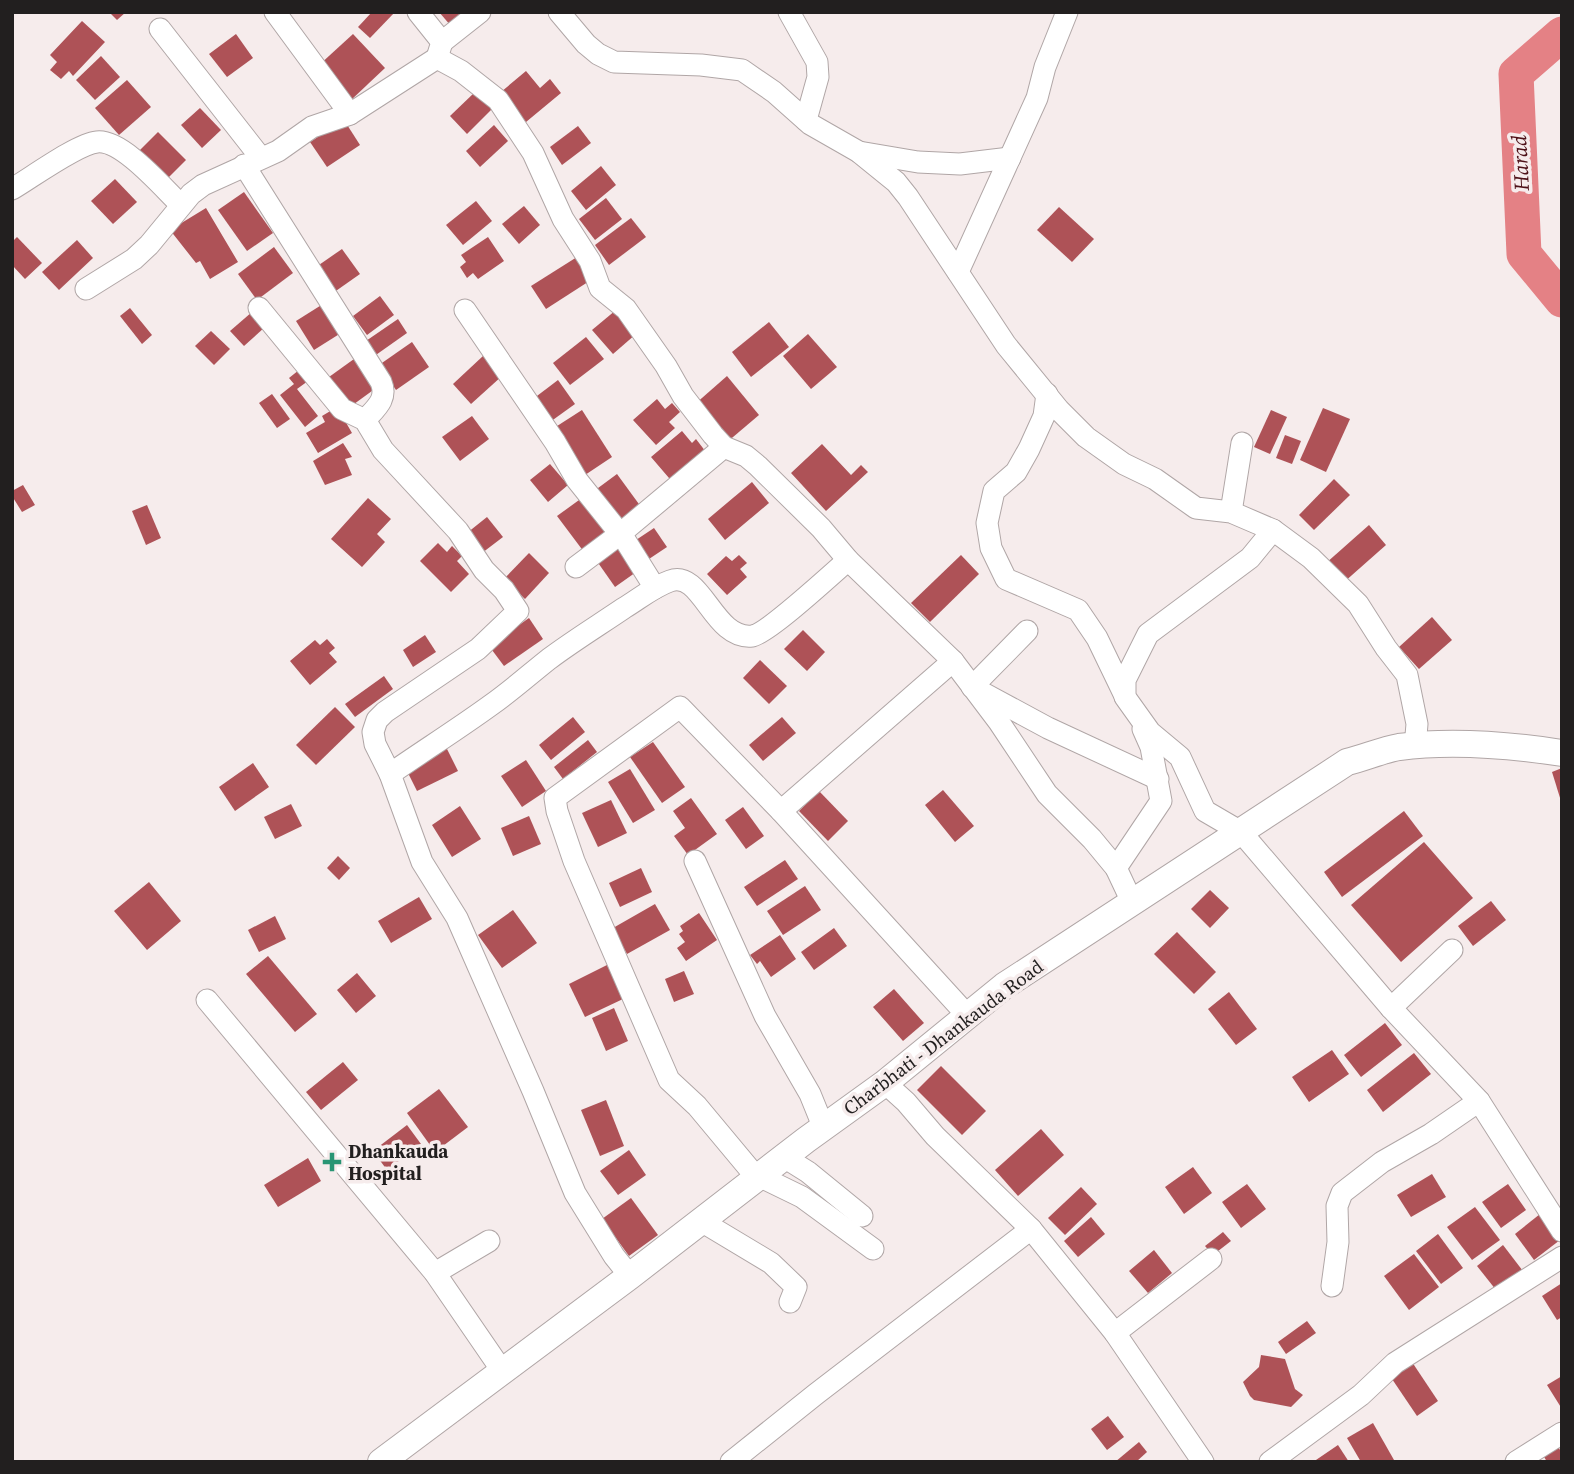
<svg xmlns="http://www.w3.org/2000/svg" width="1574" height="1474" font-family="'Source Serif 4',serif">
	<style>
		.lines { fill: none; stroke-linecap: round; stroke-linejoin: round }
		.river { stroke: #e48185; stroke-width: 35 }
		.building { fill: #ae5257 }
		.minor-casing { stroke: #b0a6a6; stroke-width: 23 }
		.tertiary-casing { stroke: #b0a6a6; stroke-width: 28 }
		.minor { stroke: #fff; stroke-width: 21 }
		.tertiary { stroke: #fff; stroke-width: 26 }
		.poi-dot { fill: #299574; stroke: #f6ecec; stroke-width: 2.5 }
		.labels { text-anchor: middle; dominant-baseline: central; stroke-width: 7; stroke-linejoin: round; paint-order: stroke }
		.street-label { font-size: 19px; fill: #221f1f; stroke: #f6ecec }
		.poi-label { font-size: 19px; font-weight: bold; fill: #221f1f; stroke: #f6ecec; text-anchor: start }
		.water-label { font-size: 21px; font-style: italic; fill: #4e1118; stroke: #f6ecec }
	</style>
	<rect width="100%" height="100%" fill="#f6ecec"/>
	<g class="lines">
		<!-- river -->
		<polyline class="river" points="1562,34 1516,74 1524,254 1562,300"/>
	</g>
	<!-- building -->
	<g class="building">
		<polygon points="109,12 126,12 117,20"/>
		<polygon points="372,12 395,12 370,38 358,27"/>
		<polygon points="439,12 466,12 451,26"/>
		<polygon points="82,21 105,42 73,76 69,71 61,79 50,70 57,62 50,55"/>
		<polygon points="236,34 253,58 227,77 209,54"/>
		<polygon points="353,34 385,68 350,101 318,66"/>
		<polygon points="101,56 120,77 95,100 76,80"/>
		<polygon points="526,71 540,88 550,79 561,93 526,122 501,92"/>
		<polygon points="127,80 151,107 119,135 95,108"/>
		<polygon points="475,92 492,109 467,134 450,116"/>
		<polygon points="200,108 221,130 202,148 181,125"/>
		<polygon points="344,120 360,145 327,167 310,142"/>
		<polygon points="494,125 508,141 480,167 466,151"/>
		<polygon points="578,126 591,143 562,165 550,147"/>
		<polygon points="158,132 186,160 166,180 138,152"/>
		<polygon points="601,166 616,185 586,210 571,191"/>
		<polygon points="115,179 137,202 113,224 91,201"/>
		<polygon points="244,192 273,233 247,251 218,210"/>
		<polygon points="606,198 622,219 595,240 579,219"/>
		<polygon points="476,201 492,221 463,245 446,225"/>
		<polygon points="524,206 540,225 519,244 502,224"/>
		<polygon points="1059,207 1094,239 1072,262 1037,230"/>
		<polygon points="206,208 238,262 210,279 200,261 196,263 170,230"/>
		<polygon points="631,218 646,237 609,265 595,245"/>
		<polygon points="17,237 42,263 25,279 12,265 12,242"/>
		<polygon points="488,237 504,261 478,279 473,273 467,278 460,267 466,262 461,255"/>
		<polygon points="77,240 93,258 59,290 42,272"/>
		<polygon points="274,247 293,273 257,300 238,274"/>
		<polygon points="342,249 360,274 333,293 316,267"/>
		<polygon points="577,257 591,280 546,309 531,286"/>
		<polygon points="380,296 394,315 367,335 353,316"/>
		<polygon points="323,304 341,333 314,350 296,321"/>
		<polygon points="130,308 152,335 142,344 120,316"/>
		<polygon points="616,310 636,334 613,354 592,330"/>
		<polygon points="252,312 265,327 244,346 230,331"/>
		<polygon points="398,319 407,333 373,357 363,343"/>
		<polygon points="769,322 789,347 751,377 732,352"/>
		<polygon points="211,331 230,349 214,365 195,346"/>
		<polygon points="808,334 837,367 811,389 783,356"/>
		<polygon points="586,337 604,359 570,385 553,363"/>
		<polygon points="412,342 429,367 396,390 379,365"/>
		<polygon points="483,356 502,376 471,404 453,384"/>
		<polygon points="354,359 376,388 350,407 329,377"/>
		<polygon points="299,370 308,381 297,389 318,416 305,427 280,395 294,384 289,378"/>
		<polygon points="727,376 759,415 726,443 694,405"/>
		<polygon points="558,380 575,404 550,422 533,399"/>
		<polygon points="272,394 290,419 277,428 259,403"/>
		<polygon points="657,399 665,409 672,403 680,412 669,422 675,428 656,445 633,420"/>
		<polygon points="337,407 352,433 318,453 306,433 325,422 322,416"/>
		<polygon points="1323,408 1350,419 1326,472 1300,460"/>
		<polygon points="582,410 612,457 585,475 554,428"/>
		<polygon points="1271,410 1287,417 1270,454 1254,447"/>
		<polygon points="472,416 489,439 460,461 442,437"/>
		<polygon points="682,431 692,443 696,439 709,456 675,485 651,457"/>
		<polygon points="1285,435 1301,441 1292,464 1276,458"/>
		<polygon points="343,443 352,457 345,459 352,475 325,485 313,461"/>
		<polygon points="822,444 851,475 861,465 868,472 826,511 791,473"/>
		<polygon points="550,464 568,485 548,502 530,480"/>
		<polygon points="617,474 644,511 622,528 594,491"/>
		<polygon points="1334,479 1350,495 1314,530 1299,515"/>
		<polygon points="752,482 769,503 725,540 708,519"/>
		<polygon points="23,485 35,505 22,512 12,496 12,491"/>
		<polygon points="586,495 612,532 584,552 557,516"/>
		<polygon points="368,498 391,519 377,534 385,542 362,567 331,539"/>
		<polygon points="147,505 161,538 146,545 132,511"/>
		<polygon points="487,517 503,537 482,553 467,533"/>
		<polygon points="1369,525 1386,545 1343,583 1325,564"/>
		<polygon points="654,528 667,547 643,563 630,544"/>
		<polygon points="618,539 639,570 615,587 594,557"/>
		<polygon points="438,543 447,552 452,546 462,556 457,561 469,574 451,592 420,561"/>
		<polygon points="529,553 549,573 525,599 504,579"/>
		<polygon points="739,555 747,563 740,569 747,577 727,595 707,574 726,556 732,561"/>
		<polygon points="961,555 979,574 930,622 911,603"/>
		<polygon points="1432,617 1452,640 1419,669 1399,647"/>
		<polygon points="529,618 543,639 504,666 489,646"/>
		<polygon points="803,630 825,652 807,671 784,649"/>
		<polygon points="425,635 436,652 413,667 403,650"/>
		<polygon points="327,639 335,648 329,653 337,662 310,685 290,661 315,640 320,645"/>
		<polygon points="760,660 787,686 769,704 743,678"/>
		<polygon points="384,676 393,689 355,717 345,704"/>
		<polygon points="335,707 355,727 316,765 296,745"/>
		<polygon points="573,717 585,732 551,760 539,745"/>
		<polygon points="782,717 796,733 763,761 749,745"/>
		<polygon points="588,740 597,752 563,779 554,767"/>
		<polygon points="653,742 685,787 662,803 630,757"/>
		<polygon points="446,747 458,771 417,791 405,767"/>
		<polygon points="526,760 546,791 522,807 501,776"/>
		<polygon points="253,763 269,787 235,811 219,787"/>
		<polygon points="1562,768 1562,801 1561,801 1552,772"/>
		<polygon points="630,769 655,810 633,823 608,782"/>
		<polygon points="943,790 974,826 955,842 925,805"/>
		<polygon points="819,791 848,821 828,841 799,811"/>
		<polygon points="691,798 717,834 688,855 674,836 685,828 673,811"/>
		<polygon points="611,800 627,833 598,847 582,813"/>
		<polygon points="291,804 302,826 275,839 264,817"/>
		<polygon points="460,806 481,839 452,857 432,825"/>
		<polygon points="743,807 764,836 746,849 725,820"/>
		<polygon points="1404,811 1423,836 1342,897 1324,872"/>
		<polygon points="529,816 541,844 513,856 501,828"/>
		<polygon points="1424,842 1473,898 1401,962 1351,905"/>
		<polygon points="338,856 350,868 339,880 327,868"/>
		<polygon points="785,860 798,879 757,906 744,887"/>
		<polygon points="641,868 652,892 620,907 609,883"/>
		<polygon points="149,882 181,921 147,950 114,911"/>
		<polygon points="805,886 821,910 783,935 767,911"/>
		<polygon points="1210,890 1229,908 1210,928 1191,909"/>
		<polygon points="419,897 432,919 391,943 378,921"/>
		<polygon points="1491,901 1506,920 1473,946 1458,926"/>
		<polygon points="655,904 670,930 627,954 613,928"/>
		<polygon points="513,910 537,943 502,968 478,935"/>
		<polygon points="699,913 717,940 686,961 677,948 685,942 679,934 683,931 680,926"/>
		<polygon points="275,916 286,939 259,952 248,930"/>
		<polygon points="834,928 847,946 814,970 801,952"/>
		<polygon points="1177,932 1216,972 1194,994 1154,954"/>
		<polygon points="780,935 796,959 771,977 760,961 757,964 750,955"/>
		<polygon points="268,956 317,1014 295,1032 246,974"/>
		<polygon points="607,965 623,999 585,1017 569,984"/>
		<polygon points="684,971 694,994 674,1002 665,979"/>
		<polygon points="357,973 376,996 356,1013 337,990"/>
		<polygon points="894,989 924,1023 903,1041 873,1007"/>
		<polygon points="1229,992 1257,1029 1236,1045 1208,1009"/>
		<polygon points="614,1008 628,1041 606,1051 592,1018"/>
		<polygon points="1385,1023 1402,1045 1361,1077 1344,1055"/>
		<polygon points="1332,1050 1349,1074 1309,1102 1292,1077"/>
		<polygon points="1414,1053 1431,1074 1383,1112 1367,1090"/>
		<polygon points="343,1062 358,1080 321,1110 306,1092"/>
		<polygon points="941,1066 986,1111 962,1135 917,1090"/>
		<polygon points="439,1089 468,1127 435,1152 407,1113"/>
		<polygon points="606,1100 624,1146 600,1156 581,1110"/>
		<polygon points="407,1125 421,1144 387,1170 373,1151"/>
		<polygon points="1041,1129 1064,1155 1018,1196 995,1170"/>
		<polygon points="629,1150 646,1175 618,1195 600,1171"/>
		<polygon points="308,1158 321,1181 278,1207 264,1185"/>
		<polygon points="1193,1167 1212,1193 1184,1214 1165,1187"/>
		<polygon points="1432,1174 1446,1197 1411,1217 1397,1195"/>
		<polygon points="1247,1184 1266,1209 1241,1228 1222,1202"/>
		<polygon points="1508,1184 1526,1210 1501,1228 1482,1202"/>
		<polygon points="1081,1187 1097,1204 1065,1235 1048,1218"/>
		<polygon points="631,1198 658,1235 629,1256 602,1219"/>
		<polygon points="1475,1207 1500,1240 1472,1260 1447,1227"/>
		<polygon points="1540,1214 1560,1240 1534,1260 1515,1234"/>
		<polygon points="1091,1217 1105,1234 1078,1257 1064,1241"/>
		<polygon points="1223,1232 1231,1241 1213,1255 1205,1246"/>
		<polygon points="1438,1234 1463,1268 1441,1284 1416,1251"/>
		<polygon points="1503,1245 1526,1275 1500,1295 1477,1266"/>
		<polygon points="1154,1250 1172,1273 1148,1293 1129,1271"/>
		<polygon points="1414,1254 1439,1287 1409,1310 1384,1276"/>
		<polygon points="1562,1283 1562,1317 1557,1320 1542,1296"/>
		<polygon points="1307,1321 1316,1333 1286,1354 1278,1342"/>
		<polygon points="1261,1355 1285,1359 1295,1389 1303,1395 1291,1407 1254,1400 1250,1396 1243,1382 1259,1367"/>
		<polygon points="1412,1362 1438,1401 1417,1416 1390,1376"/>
		<polygon points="1562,1376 1562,1409 1547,1385"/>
		<polygon points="1108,1416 1124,1437 1107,1450 1091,1429"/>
		<polygon points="1373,1423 1394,1460 1391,1462 1361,1462 1347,1438"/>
		<polygon points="1139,1442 1147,1452 1136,1462 1115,1462"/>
		<polygon points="1338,1445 1349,1462 1313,1462"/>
		<polygon points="1558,1446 1562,1454 1562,1462 1547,1462 1543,1455"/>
	</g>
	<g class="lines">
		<defs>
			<g id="minor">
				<polyline points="275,12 350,114"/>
				<polyline points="418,12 442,42 437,58"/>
				<polyline points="559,12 586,44 598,54 614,62 701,65 742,70 774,92 810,124 859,152 896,182 908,197 1006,345 1059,410 1086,437 1124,464 1155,479 1196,508 1231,512 1273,530 1311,558 1358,604 1386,648 1407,675 1417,724 1415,747"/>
				<polyline points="789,12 817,62 818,77 806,120"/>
				<polyline points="160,29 261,158"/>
				<polyline points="442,42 480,12"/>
				<polyline points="859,152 918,162 960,164 1010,158"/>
				<path d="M244 165 381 382C388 399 376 408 365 420"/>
				<path d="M12 189C31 178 77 144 97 142 122 139 163 188 181 205"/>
				<polyline points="958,272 1037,98 1045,67 1067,12"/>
				<polyline points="86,289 134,259 149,245 191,194 203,185 278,151 312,127 350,114 437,58 461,71 498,100 533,153 563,219 590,261 600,288 626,309 666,366 683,396 713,435 724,447 746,456 758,466 821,528 848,560 953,661 999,722 1047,794 1092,839 1116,868 1132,902"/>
				<polyline points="259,308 342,409 365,420 383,450 458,531 484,570 504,590 518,611 478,649 385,712 377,720 373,732 375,744 390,774 422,862 457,918 533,1091 575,1193 614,1256 630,1276"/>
				<polyline points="465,310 555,442 577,480 625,540 655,588"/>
				<polyline points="1047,394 1044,416 1029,449 1016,472 994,491 987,523 991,548 1006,579 1078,610 1097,638 1125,696"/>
				<polyline points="1231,512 1242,443"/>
				<polyline points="1273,530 1250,558 1148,634 1125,680 1125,697 1150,732 1180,757 1205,811 1241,832 1391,1008 1479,1101 1562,1231"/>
				<polyline points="576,567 620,534 724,447"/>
				<polyline points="1027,631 972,687 1048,728 1158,779"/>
				<path d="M390 774C423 751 458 729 491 705 511 691 530 674 549 659 573 641 599 625 624 608 639 599 653 587 670 581 702 569 713 640 752 636 767 634 832 574 848 560"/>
				<polyline points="781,811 953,661"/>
				<polyline points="695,861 765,1016 810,1094 823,1126 811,1136"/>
				<polyline points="1116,868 1161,801 1151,747 1143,729"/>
				<polyline points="207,1000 435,1273 503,1372"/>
				<polyline points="1391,1008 1452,950"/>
				<polyline points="885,1083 906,1102 935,1136 1031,1229 1115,1333 1203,1462"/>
				<polyline points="784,1157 808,1172 862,1216"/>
				<polyline points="759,1176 802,1197 873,1249"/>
				<polyline points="757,1178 697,1106 669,1080 574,861 557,811 555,798 680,707 781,811 967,1015"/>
				<polyline points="701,1221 771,1263 796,1287 790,1302"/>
				<polyline points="435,1273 489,1241"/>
				<polyline points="1332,1286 1338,1242 1337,1206 1342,1193 1382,1162 1431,1134 1479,1101"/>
				<polyline points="1115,1333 1211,1259"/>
				<polyline points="731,1462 816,1394 1031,1229"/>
				<polyline points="1270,1462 1361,1395 1395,1363 1562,1257"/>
				<polyline points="1516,1462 1562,1433"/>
			</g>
			<path id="tertiary" d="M381 1462 630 1276 806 1140 885 1083 1004 986 1347 762C1364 758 1382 750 1399 747 1452 740 1510 745 1562 753"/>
		</defs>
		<!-- minor casing -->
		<use href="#minor" class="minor-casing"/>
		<!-- tertiary casing -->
		<use href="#tertiary" class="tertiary-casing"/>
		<!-- minor -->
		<use href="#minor" class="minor"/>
		<!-- tertiary -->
		<use href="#tertiary" class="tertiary"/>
	</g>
	<!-- markers -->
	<path class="poi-dot" d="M328.5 1151.5h7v7h7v7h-7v7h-7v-7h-7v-7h7z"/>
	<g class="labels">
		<!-- street labels -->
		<g class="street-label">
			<text transform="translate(943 1037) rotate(-37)">Charbhati - Dhankauda Road</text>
		</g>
		<!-- poi labels -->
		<g class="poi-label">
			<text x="348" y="1151">Dhankauda<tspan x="348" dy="22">Hospital</tspan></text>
		</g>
		<!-- water labels -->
		<g class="water-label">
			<text transform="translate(1520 163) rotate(-93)">Harad</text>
		</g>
	</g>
	<!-- border -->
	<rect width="1574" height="1474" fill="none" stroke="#221f1f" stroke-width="28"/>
</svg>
